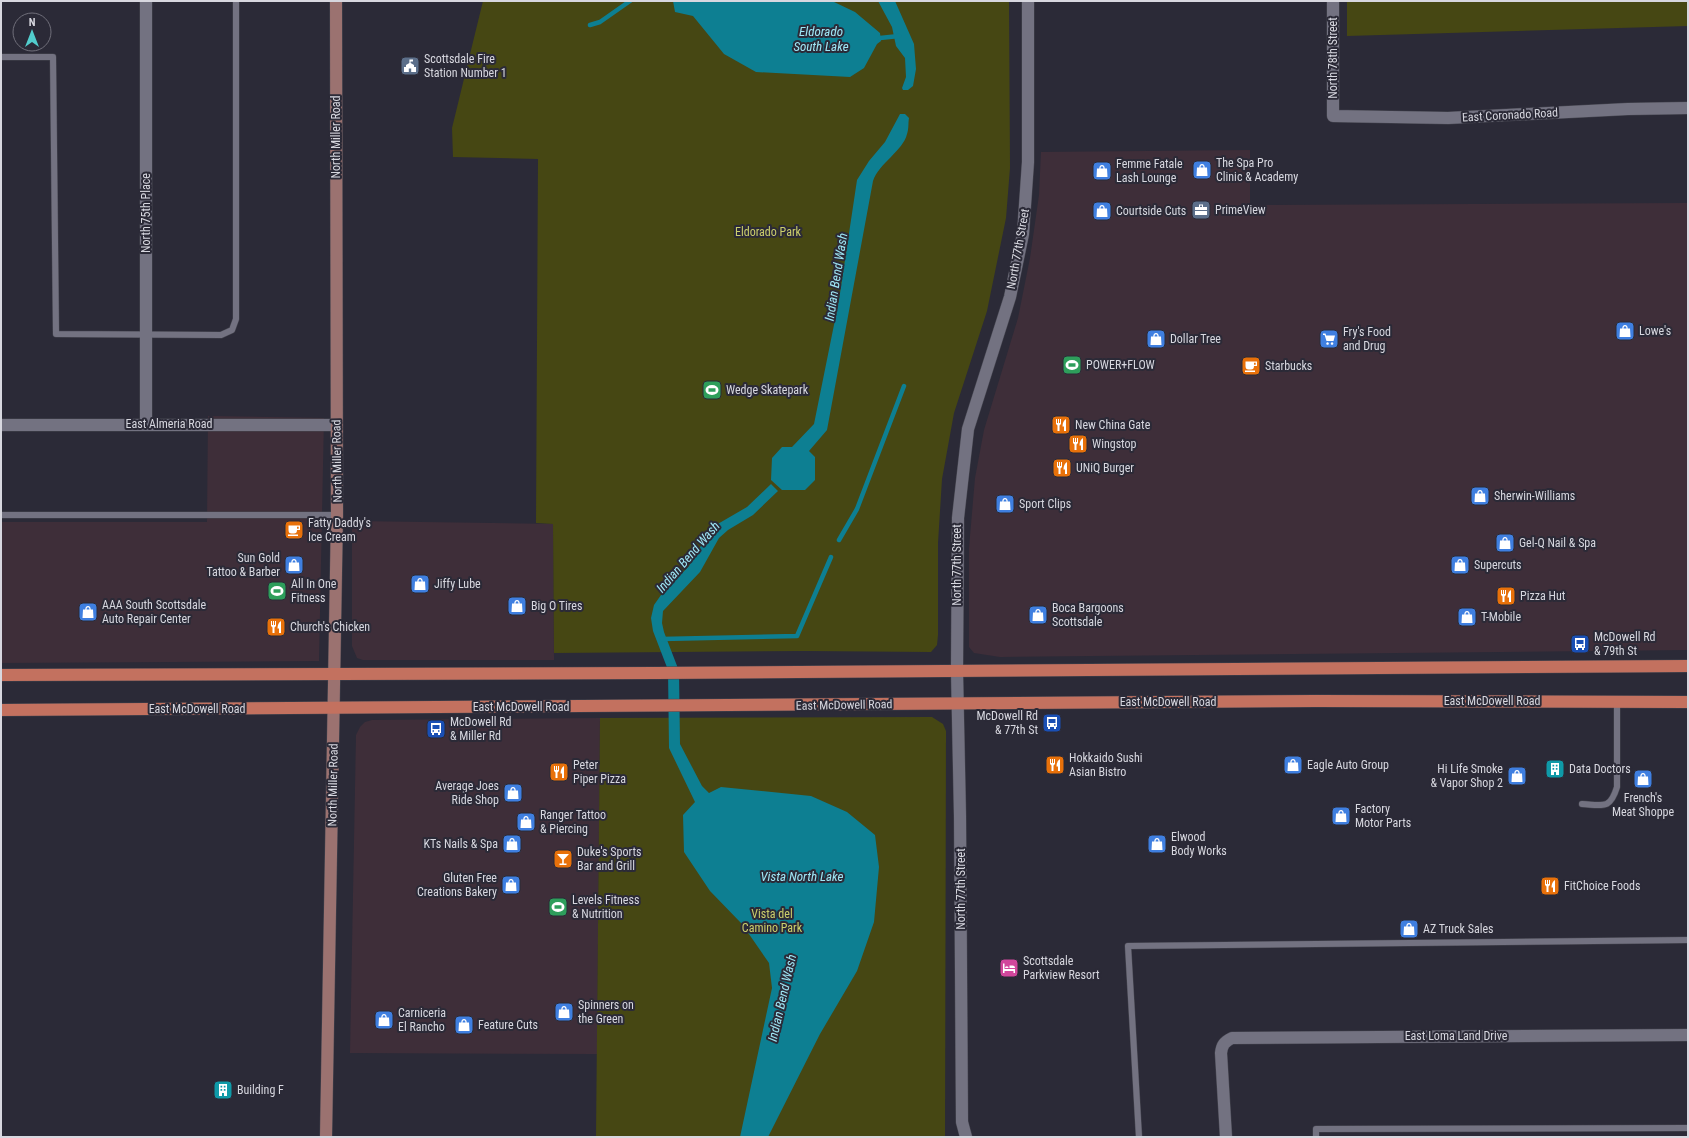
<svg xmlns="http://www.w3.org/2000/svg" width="1689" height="1138" font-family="'Roboto Condensed',sans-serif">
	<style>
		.commercial { fill: #3e2e39 }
		.green { fill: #464713 }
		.water { fill: #0d7f92 }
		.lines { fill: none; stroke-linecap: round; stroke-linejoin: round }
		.stream { stroke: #0d7f92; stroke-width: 4.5 }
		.lane-casing { stroke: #464650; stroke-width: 7 }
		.street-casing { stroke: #464650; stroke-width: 13 }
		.secondary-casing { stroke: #464650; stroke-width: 13 }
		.primary-casing { stroke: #464650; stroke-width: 13 }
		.lane { stroke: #737281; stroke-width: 6 }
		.street { stroke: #737281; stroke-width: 12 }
		.secondary { stroke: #9b7270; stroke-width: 12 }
		.primary { stroke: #c3715f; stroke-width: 12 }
		.labels { text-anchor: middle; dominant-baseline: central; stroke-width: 4; stroke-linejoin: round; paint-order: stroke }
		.street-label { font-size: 12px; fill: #d7d7df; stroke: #2b2a37 }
		.poi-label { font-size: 12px; fill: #d7d7df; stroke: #2b2a37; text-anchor: start }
		.park-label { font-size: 12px; fill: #cccf6b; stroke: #2b2a37 }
		.water-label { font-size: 13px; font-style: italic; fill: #9fe7f6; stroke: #2b2a37 }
	</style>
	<rect width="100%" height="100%" fill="#2b2a37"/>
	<!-- commercial -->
	<g class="commercial">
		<polygon points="1250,150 1250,205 1688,203 1688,650 1000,657 974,653 969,647 969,548 975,478 984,430 1018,318 1030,258 1039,195 1041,152"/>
		<polygon points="208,416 324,418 319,661 1,663 1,522 207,522"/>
		<polygon points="352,521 553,524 554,660 363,660 357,658 352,646"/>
		<polygon points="600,718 597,1054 350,1053 356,735 360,727 365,722 372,720"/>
	</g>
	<!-- green -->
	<g class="green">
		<polygon points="483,1 1009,1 1010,168 1006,218 987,311 954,413 942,479 938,543 938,635 937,645 931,652 806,651 554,653 553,524 536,523 538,159 453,157 452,128"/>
		<polygon points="1347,1 1688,1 1688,26 1347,36"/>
		<polygon points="932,717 943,724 946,731 945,1137 596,1137 600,718"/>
	</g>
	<!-- water -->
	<g class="water">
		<polygon points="673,1 832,1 855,12 880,33 881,41 877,44 864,68 850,77 756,72 724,54 693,16 675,12"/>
		<polygon points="878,1 895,1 914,44 916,69 913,86 908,90 903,90 902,88 906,77 905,58 896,46 892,27"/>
		<path d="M900 114H905L909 118C908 123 909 129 907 134 903 151 879 163 873 181L827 430 809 451 815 457V480L805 490H782L771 480 772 458 782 447H792L814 424 839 300 857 180 869 161 885 142Z"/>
		<polygon points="771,484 778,491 753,515 728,530 719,538 700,572 663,611 662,623 664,632 679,671 680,744 702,786 709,793 721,787 811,796 847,812 875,835 879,867 874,922 857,971 820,1034 768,1137 740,1137 772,988 769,963 742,924 710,891 684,852 683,815 695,802 669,748 668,670 653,631 651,618 654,605 661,595 689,566 705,539 716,525 747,507"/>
	</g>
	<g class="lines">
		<!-- stream -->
		<g class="stream">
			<polyline points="590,25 600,22 630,1"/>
			<polyline points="880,38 899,36"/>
			<polyline points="839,540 857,509 904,386"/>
			<polyline points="662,639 797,636 831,557"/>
		</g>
		<defs>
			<g id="lane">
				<polyline points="1,57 53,57 56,334 221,335 232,330 236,319 236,1"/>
				<polyline points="1,515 337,515"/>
				<path d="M1582 804C1603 805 1610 810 1617 787V702"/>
				<polyline points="1139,1137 1128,946 1688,940"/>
				<polyline points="1316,1137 1316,1129 1688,1128"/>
			</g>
			<g id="street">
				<polyline points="146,1 146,424"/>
				<polyline points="1333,1 1333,116 1448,118 1628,109 1688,108"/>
				<polyline points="1,425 336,425"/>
				<polyline points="966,1137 962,1122 960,816 957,671 958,518 968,429 1010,297 1023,234 1028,162 1028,1"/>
				<path d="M1226 1137 1221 1053C1222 1045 1224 1042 1232 1038L1688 1035"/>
			</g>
			<polyline id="secondary" points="326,1137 337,515 336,1"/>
			<g id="primary">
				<polyline points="1,675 656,673 1688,666"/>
				<polyline points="1,710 1316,701 1688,702"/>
			</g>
		</defs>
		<!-- lane casing -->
		<use href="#lane" class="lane-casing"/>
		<!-- street casing -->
		<use href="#street" class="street-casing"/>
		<!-- secondary casing -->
		<use href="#secondary" class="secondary-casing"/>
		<!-- primary casing -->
		<use href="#primary" class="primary-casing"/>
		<!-- lane -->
		<use href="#lane" class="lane"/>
		<!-- street -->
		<use href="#street" class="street"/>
		<!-- secondary -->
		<use href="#secondary" class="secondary"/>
		<!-- primary -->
		<use href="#primary" class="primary"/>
	</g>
	<!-- icons -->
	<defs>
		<symbol id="civic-square" viewBox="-11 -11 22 22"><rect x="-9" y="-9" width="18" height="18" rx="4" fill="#5c6f8a" stroke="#2b2a37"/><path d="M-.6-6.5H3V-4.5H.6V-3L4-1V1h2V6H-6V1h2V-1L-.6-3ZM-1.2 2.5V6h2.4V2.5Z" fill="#fff"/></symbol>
		<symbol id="shop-square" viewBox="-11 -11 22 22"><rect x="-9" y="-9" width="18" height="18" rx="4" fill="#3f7fe0" stroke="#2b2a37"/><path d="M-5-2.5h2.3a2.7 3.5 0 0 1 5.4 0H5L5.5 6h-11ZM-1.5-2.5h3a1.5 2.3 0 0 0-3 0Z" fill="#fff"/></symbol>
		<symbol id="office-square" viewBox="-11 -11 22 22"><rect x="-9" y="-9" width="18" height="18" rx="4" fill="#5c6f8a" stroke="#2b2a37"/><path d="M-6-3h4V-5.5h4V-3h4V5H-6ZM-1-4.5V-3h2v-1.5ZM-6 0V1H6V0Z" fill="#fff"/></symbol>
		<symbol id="supermarket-square" viewBox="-11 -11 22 22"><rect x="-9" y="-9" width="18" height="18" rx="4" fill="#3f7fe0" stroke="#2b2a37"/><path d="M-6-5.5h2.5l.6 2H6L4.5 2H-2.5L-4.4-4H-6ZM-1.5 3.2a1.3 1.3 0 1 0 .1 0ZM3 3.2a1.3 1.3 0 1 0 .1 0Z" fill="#fff"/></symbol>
		<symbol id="stadium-square" viewBox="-11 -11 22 22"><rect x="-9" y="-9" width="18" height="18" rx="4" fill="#2e9e5b" stroke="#2b2a37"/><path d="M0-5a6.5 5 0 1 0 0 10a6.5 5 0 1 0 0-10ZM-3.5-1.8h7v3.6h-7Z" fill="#fff"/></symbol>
		<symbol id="cafe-square" viewBox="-11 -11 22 22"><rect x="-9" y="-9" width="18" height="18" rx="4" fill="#e8710a" stroke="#2b2a37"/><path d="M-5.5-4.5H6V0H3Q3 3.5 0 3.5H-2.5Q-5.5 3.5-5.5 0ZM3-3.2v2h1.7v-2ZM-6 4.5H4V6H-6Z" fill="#fff"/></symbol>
		<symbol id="restaurant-square" viewBox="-11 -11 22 22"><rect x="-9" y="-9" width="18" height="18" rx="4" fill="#e8710a" stroke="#2b2a37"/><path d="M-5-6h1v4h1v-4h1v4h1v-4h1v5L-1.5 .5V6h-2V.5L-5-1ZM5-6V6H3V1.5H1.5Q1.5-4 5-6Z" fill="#fff"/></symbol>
		<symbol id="bus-square" viewBox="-11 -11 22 22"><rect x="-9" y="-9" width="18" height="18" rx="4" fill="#1a4fb4" stroke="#2b2a37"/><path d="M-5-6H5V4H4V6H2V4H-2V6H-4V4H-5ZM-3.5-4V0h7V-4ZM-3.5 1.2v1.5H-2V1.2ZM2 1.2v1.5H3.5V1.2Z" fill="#fff"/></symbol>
		<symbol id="building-square" viewBox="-11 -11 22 22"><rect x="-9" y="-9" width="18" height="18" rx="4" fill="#0f9aa8" stroke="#2b2a37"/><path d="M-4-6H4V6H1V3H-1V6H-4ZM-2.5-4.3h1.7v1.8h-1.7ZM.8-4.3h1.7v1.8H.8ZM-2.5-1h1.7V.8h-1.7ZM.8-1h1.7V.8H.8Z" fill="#fff"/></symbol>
		<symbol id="bar-square" viewBox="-11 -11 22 22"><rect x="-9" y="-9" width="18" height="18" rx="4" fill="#e8710a" stroke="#2b2a37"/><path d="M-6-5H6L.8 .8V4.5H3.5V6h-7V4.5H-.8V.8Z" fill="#fff"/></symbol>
		<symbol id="hotel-square" viewBox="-11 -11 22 22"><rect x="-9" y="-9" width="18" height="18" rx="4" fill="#d1479c" stroke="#2b2a37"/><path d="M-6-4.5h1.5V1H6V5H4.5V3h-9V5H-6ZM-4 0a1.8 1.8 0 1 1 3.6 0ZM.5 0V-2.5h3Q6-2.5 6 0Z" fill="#fff"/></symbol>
	</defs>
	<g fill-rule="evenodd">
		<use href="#civic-square" x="399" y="55" width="22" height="22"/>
		<use href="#shop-square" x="1191" y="159" width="22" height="22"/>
		<use href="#shop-square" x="1091" y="160" width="22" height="22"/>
		<use href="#office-square" x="1190" y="199" width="22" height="22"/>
		<use href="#shop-square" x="1091" y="200" width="22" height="22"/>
		<use href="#shop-square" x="1614" y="320" width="22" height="22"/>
		<use href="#shop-square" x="1145" y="328" width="22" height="22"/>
		<use href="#supermarket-square" x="1318" y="328" width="22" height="22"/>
		<use href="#stadium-square" x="1061" y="354" width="22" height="22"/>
		<use href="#cafe-square" x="1240" y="355" width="22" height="22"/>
		<use href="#stadium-square" x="701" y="379" width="22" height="22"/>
		<use href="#restaurant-square" x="1050" y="414" width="22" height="22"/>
		<use href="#restaurant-square" x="1067" y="433" width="22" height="22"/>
		<use href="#restaurant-square" x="1051" y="457" width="22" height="22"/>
		<use href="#shop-square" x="1469" y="485" width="22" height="22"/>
		<use href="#shop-square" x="994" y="493" width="22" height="22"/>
		<use href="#cafe-square" x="283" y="519" width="22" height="22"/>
		<use href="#shop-square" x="1494" y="532" width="22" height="22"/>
		<use href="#shop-square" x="283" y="554" width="22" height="22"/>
		<use href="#shop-square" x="1449" y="554" width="22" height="22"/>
		<use href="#shop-square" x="409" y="573" width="22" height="22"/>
		<use href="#stadium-square" x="266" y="580" width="22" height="22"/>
		<use href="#restaurant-square" x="1495" y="585" width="22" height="22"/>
		<use href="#shop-square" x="506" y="595" width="22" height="22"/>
		<use href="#shop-square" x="77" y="601" width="22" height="22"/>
		<use href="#shop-square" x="1027" y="604" width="22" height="22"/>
		<use href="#shop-square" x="1456" y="606" width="22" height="22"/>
		<use href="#restaurant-square" x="265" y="616" width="22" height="22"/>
		<use href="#bus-square" x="1569" y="633" width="22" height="22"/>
		<use href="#bus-square" x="1041" y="712" width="22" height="22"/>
		<use href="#bus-square" x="425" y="718" width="22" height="22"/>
		<use href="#restaurant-square" x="1044" y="754" width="22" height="22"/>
		<use href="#shop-square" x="1282" y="754" width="22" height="22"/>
		<use href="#building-square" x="1544" y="758" width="22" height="22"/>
		<use href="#restaurant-square" x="548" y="761" width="22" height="22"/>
		<use href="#shop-square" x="1506" y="765" width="22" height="22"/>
		<use href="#shop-square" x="1632" y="768" width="22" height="22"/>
		<use href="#shop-square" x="502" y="782" width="22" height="22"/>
		<use href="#shop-square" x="1330" y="805" width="22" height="22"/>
		<use href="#shop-square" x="515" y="811" width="22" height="22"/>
		<use href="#shop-square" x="501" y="833" width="22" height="22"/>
		<use href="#shop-square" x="1146" y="833" width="22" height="22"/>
		<use href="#bar-square" x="552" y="848" width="22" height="22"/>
		<use href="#shop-square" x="500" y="874" width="22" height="22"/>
		<use href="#restaurant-square" x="1539" y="875" width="22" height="22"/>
		<use href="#stadium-square" x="547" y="896" width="22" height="22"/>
		<use href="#shop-square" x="1398" y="918" width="22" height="22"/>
		<use href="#hotel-square" x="998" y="957" width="22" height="22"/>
		<use href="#shop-square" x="553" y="1001" width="22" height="22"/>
		<use href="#shop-square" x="373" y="1009" width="22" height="22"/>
		<use href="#shop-square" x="453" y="1014" width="22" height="22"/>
		<use href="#building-square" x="212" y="1079" width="22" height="22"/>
	</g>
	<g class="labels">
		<!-- street labels -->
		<g class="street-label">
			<text transform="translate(1333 58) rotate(-90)">North 78th Street</text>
			<text transform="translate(1510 115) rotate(-3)">East Coronado Road</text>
			<text transform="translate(336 137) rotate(-90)">North Miller Road</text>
			<text transform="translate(146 213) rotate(-90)">North 75th Place</text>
			<text transform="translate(1018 249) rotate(-80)">North 77th Street</text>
			<text x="169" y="424">East Almeria Road</text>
			<text transform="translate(337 461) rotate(-91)">North Miller Road</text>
			<text transform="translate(957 565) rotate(-90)">North 77th Street</text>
			<text x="1492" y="701">East McDowell Road</text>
			<text x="1168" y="702">East McDowell Road</text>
			<text transform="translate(844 705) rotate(-1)">East McDowell Road</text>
			<text x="521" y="707">East McDowell Road</text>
			<text x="197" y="709">East McDowell Road</text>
			<text transform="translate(333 785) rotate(-89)">North Miller Road</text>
			<text transform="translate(961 889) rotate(-90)">North 77th Street</text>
			<text x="1456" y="1036">East Loma Land Drive</text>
		</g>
		<!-- poi labels -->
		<g class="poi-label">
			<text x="424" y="59">Scottsdale Fire<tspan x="424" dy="14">Station Number 1</tspan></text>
			<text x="1216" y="163">The Spa Pro<tspan x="1216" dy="14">Clinic &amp; Academy</tspan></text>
			<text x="1116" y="164">Femme Fatale<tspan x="1116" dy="14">Lash Lounge</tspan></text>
			<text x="1215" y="210">PrimeView</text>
			<text x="1116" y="211">Courtside Cuts</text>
			<text x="1639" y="331">Lowe's</text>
			<text x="1343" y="332">Fry's Food<tspan x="1343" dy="14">and Drug</tspan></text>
			<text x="1170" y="339">Dollar Tree</text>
			<text x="1086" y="365">POWER+FLOW</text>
			<text x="1265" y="366">Starbucks</text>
			<text x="726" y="390">Wedge Skatepark</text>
			<text x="1075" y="425">New China Gate</text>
			<text x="1092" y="444">Wingstop</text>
			<text x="1076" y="468">UNiQ Burger</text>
			<text x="1494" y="496">Sherwin-Williams</text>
			<text x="1019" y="504">Sport Clips</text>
			<text x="308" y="523">Fatty Daddy's<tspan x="308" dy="14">Ice Cream</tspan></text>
			<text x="1519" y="543">Gel-Q Nail &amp; Spa</text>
			<text x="280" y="558" text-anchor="end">Sun Gold<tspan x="280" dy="14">Tattoo &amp; Barber</tspan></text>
			<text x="1474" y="565">Supercuts</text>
			<text x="291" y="584">All In One<tspan x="291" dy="14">Fitness</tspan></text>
			<text x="434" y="584">Jiffy Lube</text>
			<text x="1520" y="596">Pizza Hut</text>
			<text x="102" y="605">AAA South Scottsdale<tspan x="102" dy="14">Auto Repair Center</tspan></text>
			<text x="531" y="606">Big O Tires</text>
			<text x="1052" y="608">Boca Bargoons<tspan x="1052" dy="14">Scottsdale</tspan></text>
			<text x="1481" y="617">T-Mobile</text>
			<text x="290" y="627">Church's Chicken</text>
			<text x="1594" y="637">McDowell Rd<tspan x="1594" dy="14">&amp; 79th St</tspan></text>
			<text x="1038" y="716" text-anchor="end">McDowell Rd<tspan x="1038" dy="14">&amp; 77th St</tspan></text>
			<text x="450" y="722">McDowell Rd<tspan x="450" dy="14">&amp; Miller Rd</tspan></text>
			<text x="1069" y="758">Hokkaido Sushi<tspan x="1069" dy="14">Asian Bistro</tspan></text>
			<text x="573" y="765">Peter<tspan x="573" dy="14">Piper Pizza</tspan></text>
			<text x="1307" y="765">Eagle Auto Group</text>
			<text x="1503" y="769" text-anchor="end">Hi Life Smoke<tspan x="1503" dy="14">&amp; Vapor Shop 2</tspan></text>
			<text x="1569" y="769">Data Doctors</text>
			<text x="499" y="786" text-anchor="end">Average Joes<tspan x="499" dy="14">Ride Shop</tspan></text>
			<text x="1643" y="798" text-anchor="middle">French's<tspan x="1643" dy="14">Meat Shoppe</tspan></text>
			<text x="1355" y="809">Factory<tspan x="1355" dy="14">Motor Parts</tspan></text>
			<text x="540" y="815">Ranger Tattoo<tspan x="540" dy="14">&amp; Piercing</tspan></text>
			<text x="1171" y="837">Elwood<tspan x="1171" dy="14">Body Works</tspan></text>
			<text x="498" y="844" text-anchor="end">KTs Nails &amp; Spa</text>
			<text x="577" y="852">Duke's Sports<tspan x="577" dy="14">Bar and Grill</tspan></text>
			<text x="497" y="878" text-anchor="end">Gluten Free<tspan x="497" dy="14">Creations Bakery</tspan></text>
			<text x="1564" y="886">FitChoice Foods</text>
			<text x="572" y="900">Levels Fitness<tspan x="572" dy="14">&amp; Nutrition</tspan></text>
			<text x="1423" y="929">AZ Truck Sales</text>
			<text x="1023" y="961">Scottsdale<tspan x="1023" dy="14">Parkview Resort</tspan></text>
			<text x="578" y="1005">Spinners on<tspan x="578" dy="14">the Green</tspan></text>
			<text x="398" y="1013">Carniceria<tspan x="398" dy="14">El Rancho</tspan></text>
			<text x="478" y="1025">Feature Cuts</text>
			<text x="237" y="1090">Building F</text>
		</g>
		<!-- park labels -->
		<g class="park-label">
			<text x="768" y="232">Eldorado Park</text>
			<text x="772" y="914">Vista del<tspan x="772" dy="14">Camino Park</tspan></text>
		</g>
		<!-- water labels -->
		<g class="water-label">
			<text x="821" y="31">Eldorado<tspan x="821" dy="15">South Lake</tspan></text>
			<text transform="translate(836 277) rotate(-81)">Indian Bend Wash</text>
			<text transform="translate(688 557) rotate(-49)">Indian Bend Wash</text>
			<text x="802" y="876">Vista North Lake</text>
			<text transform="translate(782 998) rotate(-77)">Indian Bend Wash</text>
		</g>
	</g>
	<!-- border -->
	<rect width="1689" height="1138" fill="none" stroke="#d7d7df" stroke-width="4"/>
	<!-- north arrow -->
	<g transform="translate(32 32)"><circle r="19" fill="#2b2a37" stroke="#706f7a"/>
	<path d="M0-3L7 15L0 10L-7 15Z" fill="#52cdcd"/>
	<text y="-6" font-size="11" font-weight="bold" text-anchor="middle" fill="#d7d7df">N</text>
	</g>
</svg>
